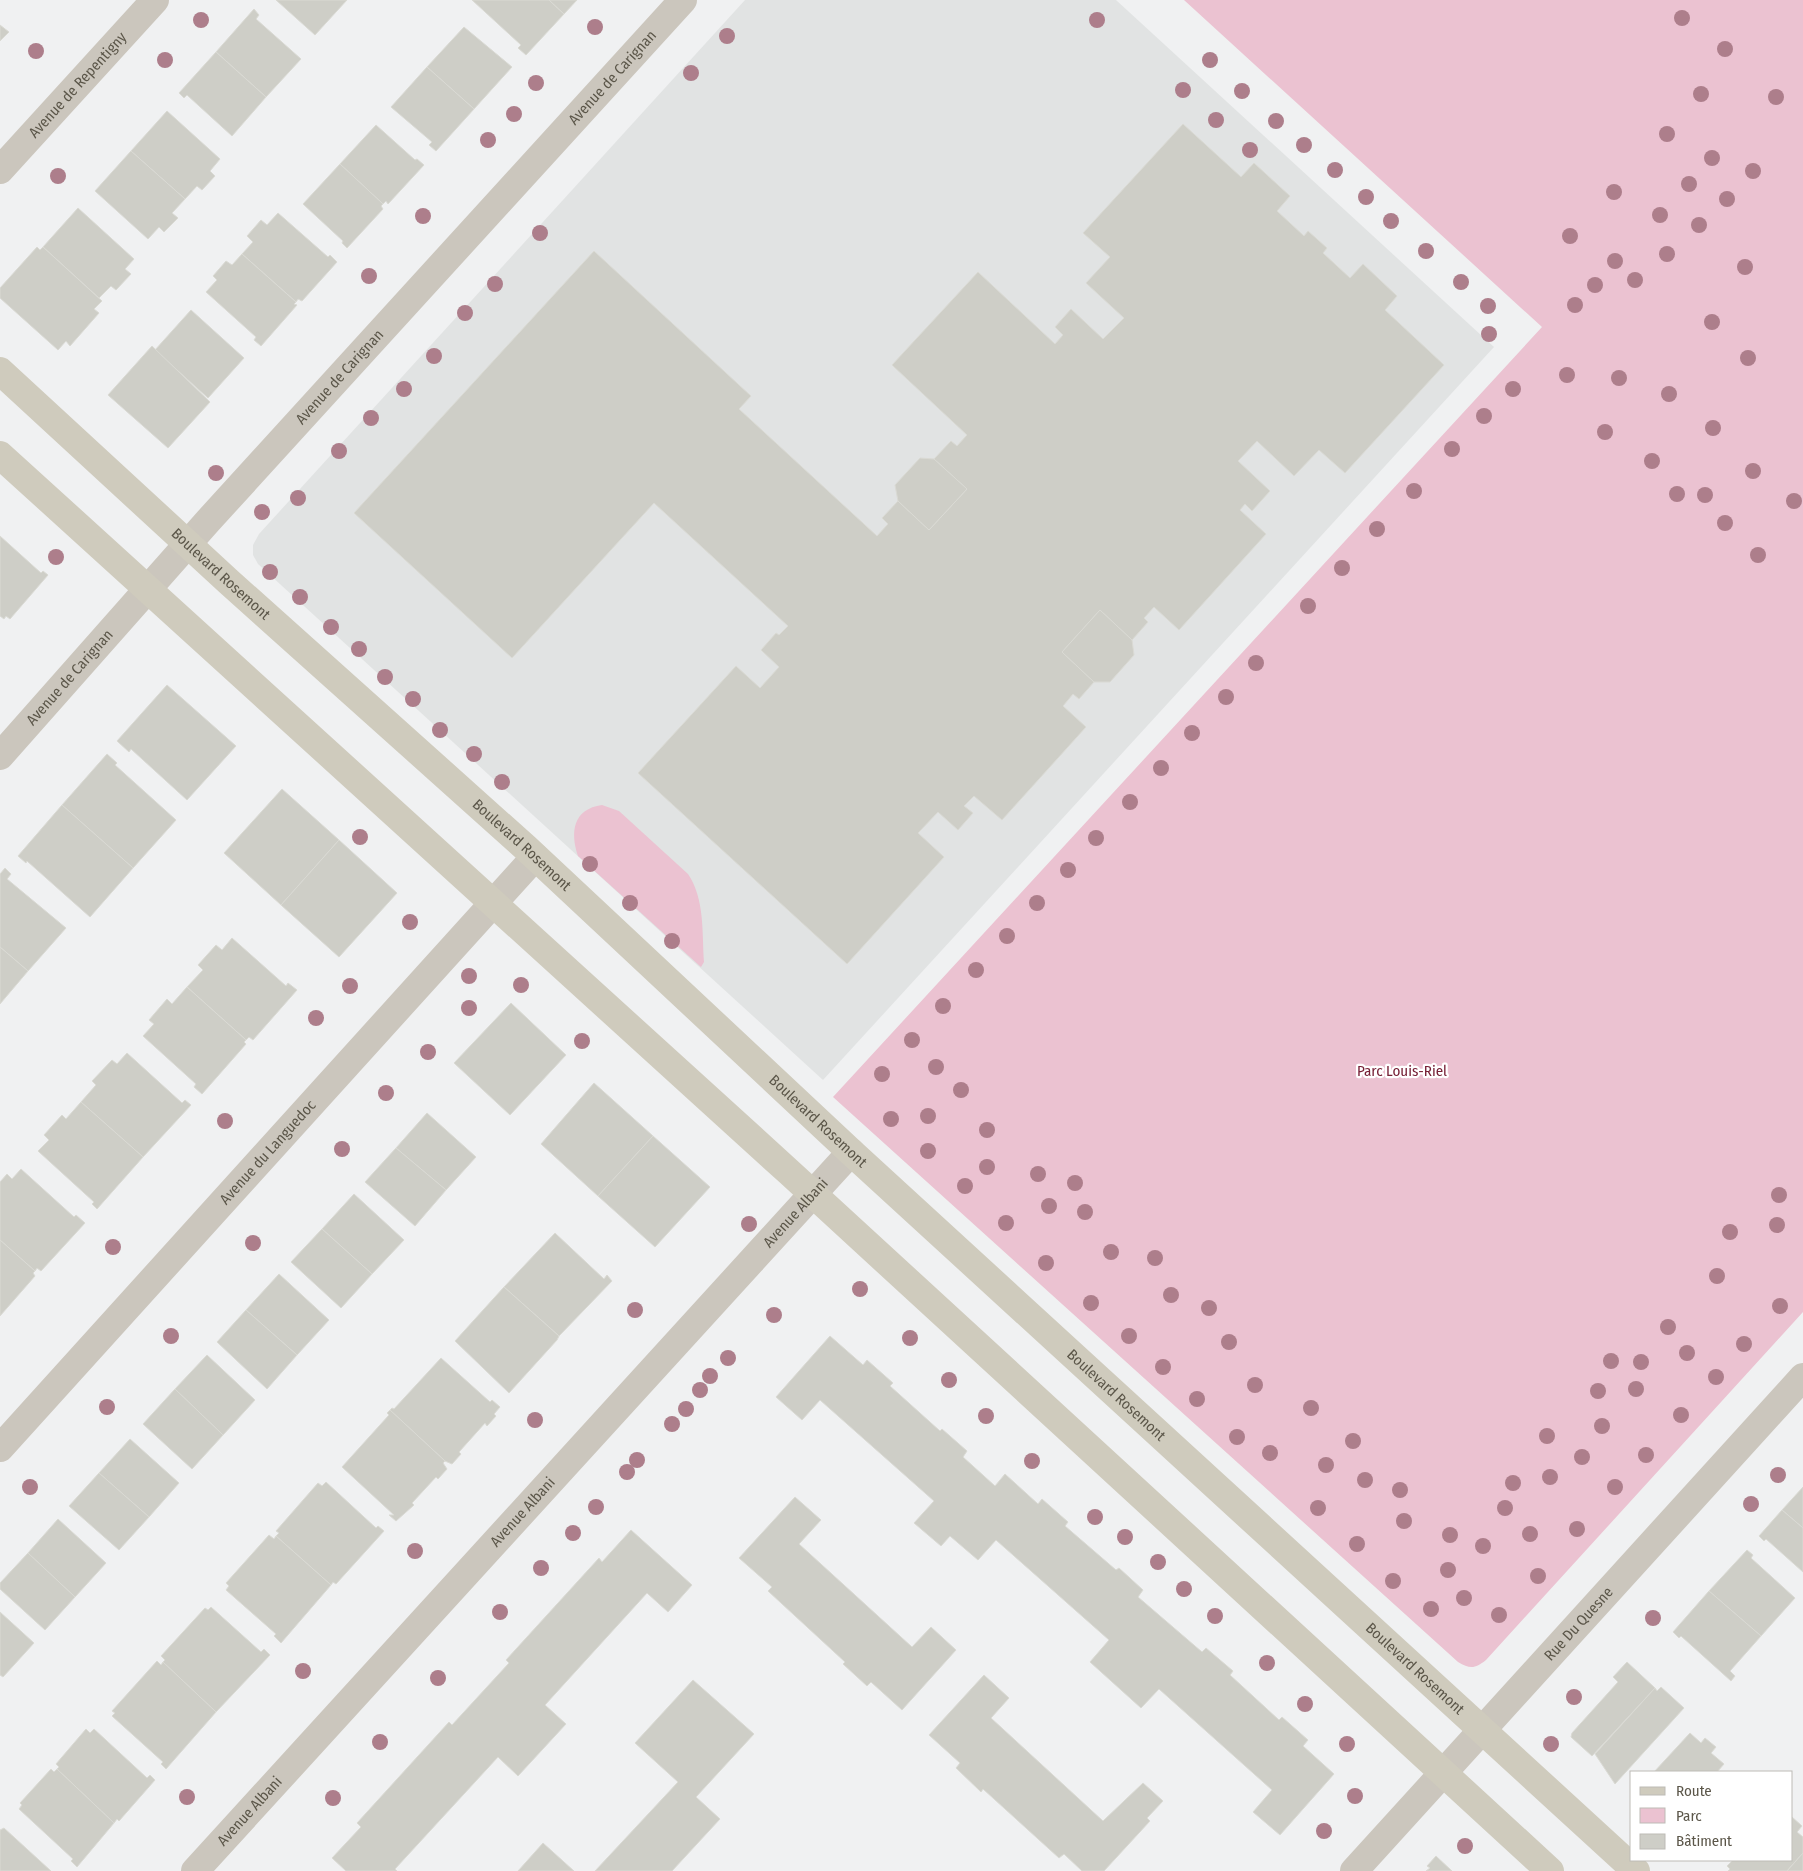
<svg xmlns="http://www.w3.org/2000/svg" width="1803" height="1871" font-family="'Fira Sans Condensed',sans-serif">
	<rect width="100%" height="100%" fill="#f0f1f2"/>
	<polygon fill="#e1e3e3" points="745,0 1116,0 1494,347 823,1080 258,564 253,555 253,545 259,534"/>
	<g fill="#ebc2d1">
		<path d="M1184,0H1803V1312L1486,1660C1475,1669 1470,1669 1458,1662L833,1097L1542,327Z"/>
		<path d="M602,805L619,811L688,874C705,899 702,933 704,962L701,967L578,856C570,832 573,809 602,805Z"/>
	</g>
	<g fill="#cecec7" stroke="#dadad4">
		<polygon points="276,0 347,0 315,35"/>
		<polygon points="472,0 549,0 564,14 526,55 518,48 521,45"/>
		<polygon points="549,0 577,0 564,14"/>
		<polygon points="254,9 259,15 256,19 301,59 266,97 216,52"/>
		<polygon points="0,25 9,32 0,41"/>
		<polygon points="464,27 512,67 474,109 427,67"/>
		<polygon points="216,52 266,97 232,136 187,95 184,98 179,93"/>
		<polygon points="427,67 474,109 436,151 429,145 432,142 391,107"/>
		<polygon points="167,111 220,159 210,171 215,176 202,190 197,186 185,199 131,151"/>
		<polygon points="1183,124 1241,177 1254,163 1290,196 1277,211 1304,236 1308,231 1327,248 1323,253 1350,278 1363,264 1397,296 1385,310 1444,365 1345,473 1319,450 1294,476 1257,441 1238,461 1270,491 1252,511 1245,504 1240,510 1266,534 1179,630 1154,607 1144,618 1148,622 1132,640 1100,610 1062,652 1094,682 1079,699 1073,694 1063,706 1086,727 1002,820 974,796 964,806 973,813 958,830 938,812 918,833 944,857 847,964 638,773 736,666 760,688 779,667 761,650 776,633 779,635 788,626 654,503 512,658 354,513 594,251 751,396 739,409 877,536 888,524 882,518 898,501 929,530 967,489 934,459 951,441 957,446 967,435 892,365 978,272 1055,344 1063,335 1055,327 1071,309 1103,339 1124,318 1086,283 1110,257 1083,233"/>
		<polygon points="376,125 415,160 417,159 424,165 388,204 386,201 383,204 340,164"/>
		<polygon points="131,151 185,199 172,213 178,218 164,232 159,227 148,239 95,191"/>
		<polygon points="340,164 383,204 381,206 383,209 347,248 342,243 343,241 303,204"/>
		<polygon points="78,208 134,259 125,269 131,274 116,290 111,286 99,298 43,247"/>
		<polygon points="278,213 328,257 330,255 337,262 302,301 298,299 296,302 242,254 253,242 247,236 261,220 267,225"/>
		<polygon points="37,247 40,250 43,247 102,301 94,309 99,313 70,346 66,341 58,350 0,298 0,288"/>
		<polygon points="242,254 296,302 294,304 297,305 261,346 254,340 256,337 206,292 217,280 213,276 226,261 232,265"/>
		<polygon points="191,310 244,358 208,398 155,350"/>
		<polygon points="152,346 210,402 168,448 108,395"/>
		<polygon points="920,458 934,459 967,489 929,530 898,501 895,485"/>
		<polygon points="0,536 41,573 43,571 48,575 10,619 6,616 4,619 0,616"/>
		<polygon points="1100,610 1132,640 1134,655 1110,682 1094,682 1062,652"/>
		<polygon points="167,685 236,746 187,800 131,749 129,752 117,741"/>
		<polygon points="107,754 117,763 115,765 176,820 133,868 62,805"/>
		<polygon points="282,789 339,840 281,905 224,853"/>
		<polygon points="62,805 133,868 90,917 27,861 26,863 18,856"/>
		<polygon points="339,840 397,893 339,957 281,905"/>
		<polygon points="5,868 11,874 7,879 66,928 28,971 0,947 0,874"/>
		<polygon points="232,938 286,986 288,983 297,990 253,1040 249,1037 246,1040 187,987 203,970 198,965 216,945 222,950"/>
		<polygon points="0,947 28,971 0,1004"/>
		<polygon points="187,987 246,1040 244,1042 246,1044 202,1094 194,1087 196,1084 143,1036 154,1024 149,1020 167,999 172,1004"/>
		<polygon points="511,1003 566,1055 510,1115 454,1063"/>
		<polygon points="127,1053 182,1103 185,1100 191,1105 143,1157 81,1102 96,1085 92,1081 112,1060 117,1064"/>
		<polygon points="594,1083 653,1136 598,1196 541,1144"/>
		<polygon points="81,1102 143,1157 97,1209 92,1204 94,1202 38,1151 49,1140 44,1135 62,1115 66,1119"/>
		<polygon points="427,1113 476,1157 446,1190 396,1148"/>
		<polygon points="653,1136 710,1187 655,1247 598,1196"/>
		<polygon points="396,1148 446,1190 415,1226 365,1182"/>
		<polygon points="21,1169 74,1217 76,1215 85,1223 41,1271 37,1268 35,1271 0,1240 0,1182 7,1174 12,1179"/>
		<polygon points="354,1194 404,1240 372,1274 322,1229"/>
		<polygon points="322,1229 372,1274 341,1308 291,1262"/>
		<polygon points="555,1233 604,1279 607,1275 612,1281 559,1336 504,1287"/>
		<polygon points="0,1240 35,1271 33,1273 35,1276 0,1316"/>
		<polygon points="279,1274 329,1320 297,1355 246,1310"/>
		<polygon points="504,1287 559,1336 557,1340 509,1393 455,1341"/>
		<polygon points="246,1310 297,1355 267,1389 217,1342"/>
		<polygon points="830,1336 863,1365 867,1360 893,1383 890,1386 940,1431 942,1429 967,1451 963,1457 995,1486 1005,1474 1038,1504 1042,1499 1068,1522 1065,1526 1116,1570 1119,1568 1143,1590 1138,1597 1202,1652 1206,1648 1233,1671 1230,1675 1279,1720 1282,1717 1308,1740 1303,1746 1334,1774 1280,1835 1253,1812 1272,1790 1159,1689 1141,1708 1090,1662 1109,1640 996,1540 978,1560 950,1536 941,1546 914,1523 934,1501 820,1400 802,1420 776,1397"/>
		<polygon points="207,1355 255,1400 223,1435 175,1389"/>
		<polygon points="441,1358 490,1402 492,1400 500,1407 494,1414 496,1416 487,1426 485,1423 459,1452 461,1454 452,1464 445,1461 390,1410 392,1408 394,1409"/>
		<polygon points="175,1389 223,1435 192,1469 143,1424"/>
		<polygon points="390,1410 445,1461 443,1463 447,1469 438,1479 436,1477 412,1503 414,1505 396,1521 389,1515 394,1515 342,1467 389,1415 387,1413"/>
		<polygon points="130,1439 179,1483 149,1517 99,1473"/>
		<polygon points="99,1473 149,1517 119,1550 69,1506"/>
		<polygon points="326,1482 376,1528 378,1526 384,1531 336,1584 333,1582 331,1585 276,1536 279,1533 276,1531 318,1483 322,1486"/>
		<polygon points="1803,1487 1803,1528 1782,1510"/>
		<polygon points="795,1497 821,1520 799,1544 912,1647 931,1627 956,1650 902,1710 871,1682 867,1686 843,1664 845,1662 768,1591 772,1587 739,1558"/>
		<polygon points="1782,1510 1803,1528 1803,1572 1766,1539 1764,1541 1759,1536"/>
		<polygon points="58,1519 106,1563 75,1597 28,1553"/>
		<polygon points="631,1530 692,1585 668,1612 647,1593 545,1705 566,1724 518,1776 498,1757 395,1869 397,1871 346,1871 332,1858 361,1827 357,1823 449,1722 452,1725 509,1663 506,1660 599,1558 602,1562"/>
		<polygon points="269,1535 274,1539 276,1536 331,1585 281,1643 274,1636 276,1634 226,1590 229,1586 226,1583"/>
		<polygon points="1747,1550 1753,1555 1751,1558 1795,1598 1761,1636 1709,1591"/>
		<polygon points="28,1553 75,1597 45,1630 0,1589 0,1583"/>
		<polygon points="1709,1591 1761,1636 1730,1671 1735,1676 1731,1681 1681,1636 1679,1638 1673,1632"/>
		<polygon points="211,1607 261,1652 264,1649 270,1655 216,1712 163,1662 165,1660 161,1656 205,1608 208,1610"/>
		<polygon points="0,1612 34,1643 3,1677 0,1675"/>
		<polygon points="157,1661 161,1665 163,1662 216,1712 166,1769 161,1764 163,1762 112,1716 115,1713 112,1711"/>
		<polygon points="1627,1662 1655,1688 1592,1756 1571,1737 1572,1733 1618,1682 1613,1677"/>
		<polygon points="984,1675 1009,1698 991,1718 1103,1821 1143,1783 1163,1801 1147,1818 1150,1821 1104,1871 1082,1871 1064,1854 1059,1858 983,1789 981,1792 956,1768 960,1763 929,1735"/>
		<polygon points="693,1680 754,1734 696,1797 720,1819 672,1871 595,1871 678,1782 635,1743"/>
		<polygon points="1661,1687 1684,1708 1615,1784 1595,1754 1655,1688 1657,1691"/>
		<polygon points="86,1729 90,1733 94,1729 147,1778 150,1775 155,1780 119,1821 117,1819 114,1823 57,1769 59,1767 56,1764"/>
		<polygon points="1690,1733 1701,1743 1705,1738 1716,1747 1711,1753 1724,1764 1717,1772 1654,1772"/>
		<polygon points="51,1769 54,1772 57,1769 114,1823 77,1867 71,1861 73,1859 19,1809 22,1805 20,1803"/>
		<polygon points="1792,1817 1802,1826 1797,1832 1803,1837 1803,1853 1787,1871 1728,1871 1730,1869 1727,1866 1733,1860 1792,1860"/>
		<polygon points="4,1828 51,1871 0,1871 0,1830"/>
		<polygon points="543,1843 574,1871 518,1871"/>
		<polygon points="1803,1853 1803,1871 1787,1871"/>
		<polygon points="1436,1856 1452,1871 1426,1871 1430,1868 1427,1866"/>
	</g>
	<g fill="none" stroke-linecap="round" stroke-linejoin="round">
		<g stroke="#cbc6bd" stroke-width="28">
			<path id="s1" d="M0,170L155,0"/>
			<path id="s2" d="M0,756L208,521L683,0"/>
			<path id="s3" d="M0,1448L535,857"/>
			<path id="s4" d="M195,1871L851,1152"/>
			<path id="s5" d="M1354,1871L1803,1377"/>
		</g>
		<g stroke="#cfcbbd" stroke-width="28">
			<path id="s6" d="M0,371L229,582L526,848L851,1152L1636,1871"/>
			<polyline points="0,455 789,1172 1550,1871"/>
		</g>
	</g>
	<g fill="#ad7e8b">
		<circle cx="1682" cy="18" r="8"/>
		<circle cx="201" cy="20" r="8"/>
		<circle cx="1097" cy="20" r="8"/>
		<circle cx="595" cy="27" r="8"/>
		<circle cx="727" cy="36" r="8"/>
		<circle cx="1725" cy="49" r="8"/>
		<circle cx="36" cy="51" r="8"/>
		<circle cx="165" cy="60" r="8"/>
		<circle cx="1210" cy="60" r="8"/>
		<circle cx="691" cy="73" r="8"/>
		<circle cx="536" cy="83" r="8"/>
		<circle cx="1183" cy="90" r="8"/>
		<circle cx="1242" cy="91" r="8"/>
		<circle cx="1701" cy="94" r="8"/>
		<circle cx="1776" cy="97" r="8"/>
		<circle cx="514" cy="114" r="8"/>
		<circle cx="1216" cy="120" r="8"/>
		<circle cx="1276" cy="121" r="8"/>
		<circle cx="1667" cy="134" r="8"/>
		<circle cx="488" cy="140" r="8"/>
		<circle cx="1304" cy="145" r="8"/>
		<circle cx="1250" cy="150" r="8"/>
		<circle cx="1712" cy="158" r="8"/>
		<circle cx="1335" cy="170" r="8"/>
		<circle cx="1753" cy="171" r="8"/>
		<circle cx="58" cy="176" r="8"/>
		<circle cx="1689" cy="184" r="8"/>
		<circle cx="1614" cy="192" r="8"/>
		<circle cx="1366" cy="197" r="8"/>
		<circle cx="1727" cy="199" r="8"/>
		<circle cx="1660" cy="215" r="8"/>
		<circle cx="423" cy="216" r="8"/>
		<circle cx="1391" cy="221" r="8"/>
		<circle cx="1699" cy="225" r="8"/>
		<circle cx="540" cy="233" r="8"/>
		<circle cx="1570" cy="236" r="8"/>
		<circle cx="1426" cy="251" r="8"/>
		<circle cx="1667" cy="254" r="8"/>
		<circle cx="1615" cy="261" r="8"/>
		<circle cx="1745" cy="267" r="8"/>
		<circle cx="369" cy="276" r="8"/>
		<circle cx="1635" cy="280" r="8"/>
		<circle cx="1461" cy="282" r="8"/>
		<circle cx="495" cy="284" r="8"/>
		<circle cx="1595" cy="285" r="8"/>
		<circle cx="1575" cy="305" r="8"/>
		<circle cx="1488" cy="306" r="8"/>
		<circle cx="465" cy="313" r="8"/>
		<circle cx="1712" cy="322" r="8"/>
		<circle cx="1489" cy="334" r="8"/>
		<circle cx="434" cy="356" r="8"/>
		<circle cx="1748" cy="358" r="8"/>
		<circle cx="1567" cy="375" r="8"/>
		<circle cx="1619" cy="378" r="8"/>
		<circle cx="404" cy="389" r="8"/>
		<circle cx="1513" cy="389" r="8"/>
		<circle cx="1669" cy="394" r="8"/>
		<circle cx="1484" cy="416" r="8"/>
		<circle cx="371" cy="418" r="8"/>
		<circle cx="1713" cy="428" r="8"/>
		<circle cx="1605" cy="432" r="8"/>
		<circle cx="1452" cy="449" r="8"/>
		<circle cx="339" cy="451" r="8"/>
		<circle cx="1652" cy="461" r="8"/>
		<circle cx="1753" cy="471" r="8"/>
		<circle cx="216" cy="473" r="8"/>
		<circle cx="1414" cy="491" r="8"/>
		<circle cx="1677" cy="494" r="8"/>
		<circle cx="1705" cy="495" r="8"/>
		<circle cx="298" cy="498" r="8"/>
		<circle cx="1794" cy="501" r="8"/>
		<circle cx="262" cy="512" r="8"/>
		<circle cx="1725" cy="523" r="8"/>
		<circle cx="1377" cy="529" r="8"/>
		<circle cx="1758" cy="555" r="8"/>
		<circle cx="56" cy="557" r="8"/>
		<circle cx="1342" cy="568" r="8"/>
		<circle cx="270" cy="572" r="8"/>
		<circle cx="300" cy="597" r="8"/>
		<circle cx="1308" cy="606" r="8"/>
		<circle cx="331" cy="627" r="8"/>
		<circle cx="359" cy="649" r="8"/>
		<circle cx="1256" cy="663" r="8"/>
		<circle cx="385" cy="677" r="8"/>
		<circle cx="1226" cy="697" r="8"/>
		<circle cx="413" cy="699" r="8"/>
		<circle cx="440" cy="730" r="8"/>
		<circle cx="1192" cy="733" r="8"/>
		<circle cx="474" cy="754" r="8"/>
		<circle cx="1161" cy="768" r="8"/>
		<circle cx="502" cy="782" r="8"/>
		<circle cx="1130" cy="802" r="8"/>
		<circle cx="360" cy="837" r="8"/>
		<circle cx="1096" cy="838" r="8"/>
		<circle cx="590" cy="864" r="8"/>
		<circle cx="1068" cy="870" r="8"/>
		<circle cx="630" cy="903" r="8"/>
		<circle cx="1037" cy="903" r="8"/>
		<circle cx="410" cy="922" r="8"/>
		<circle cx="1007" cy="936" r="8"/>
		<circle cx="672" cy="941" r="8"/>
		<circle cx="976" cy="970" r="8"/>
		<circle cx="469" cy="976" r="8"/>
		<circle cx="521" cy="985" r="8"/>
		<circle cx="350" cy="986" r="8"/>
		<circle cx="943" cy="1006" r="8"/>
		<circle cx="469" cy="1008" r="8"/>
		<circle cx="316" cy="1018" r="8"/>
		<circle cx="912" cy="1040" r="8"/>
		<circle cx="582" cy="1041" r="8"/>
		<circle cx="428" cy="1052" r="8"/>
		<circle cx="936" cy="1067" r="8"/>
		<circle cx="882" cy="1074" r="8"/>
		<circle cx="961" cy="1090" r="8"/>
		<circle cx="386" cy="1093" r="8"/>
		<circle cx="928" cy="1116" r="8"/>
		<circle cx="891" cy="1119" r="8"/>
		<circle cx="225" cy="1121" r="8"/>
		<circle cx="987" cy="1130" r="8"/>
		<circle cx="342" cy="1149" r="8"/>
		<circle cx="928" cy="1151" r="8"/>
		<circle cx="987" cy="1167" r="8"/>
		<circle cx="1038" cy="1174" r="8"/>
		<circle cx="1075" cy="1183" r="8"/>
		<circle cx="965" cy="1186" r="8"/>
		<circle cx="1779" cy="1195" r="8"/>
		<circle cx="1049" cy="1206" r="8"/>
		<circle cx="1085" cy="1212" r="8"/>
		<circle cx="1006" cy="1223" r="8"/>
		<circle cx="749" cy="1224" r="8"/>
		<circle cx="1777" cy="1225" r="8"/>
		<circle cx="1730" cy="1232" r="8"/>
		<circle cx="253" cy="1243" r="8"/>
		<circle cx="113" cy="1247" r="8"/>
		<circle cx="1111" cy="1252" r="8"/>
		<circle cx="1155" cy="1258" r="8"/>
		<circle cx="1046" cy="1263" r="8"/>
		<circle cx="1717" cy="1276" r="8"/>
		<circle cx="860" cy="1289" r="8"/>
		<circle cx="1171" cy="1295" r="8"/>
		<circle cx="1091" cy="1303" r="8"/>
		<circle cx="1780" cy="1306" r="8"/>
		<circle cx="1209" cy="1308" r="8"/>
		<circle cx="635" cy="1310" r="8"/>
		<circle cx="774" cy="1315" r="8"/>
		<circle cx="1668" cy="1327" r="8"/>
		<circle cx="171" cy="1336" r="8"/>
		<circle cx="1129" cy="1336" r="8"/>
		<circle cx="910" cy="1338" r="8"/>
		<circle cx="1229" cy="1342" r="8"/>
		<circle cx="1744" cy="1344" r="8"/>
		<circle cx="1687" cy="1353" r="8"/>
		<circle cx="728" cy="1358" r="8"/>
		<circle cx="1611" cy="1361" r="8"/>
		<circle cx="1641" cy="1362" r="8"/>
		<circle cx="1163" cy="1367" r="8"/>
		<circle cx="710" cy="1376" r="8"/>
		<circle cx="1716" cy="1377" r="8"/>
		<circle cx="949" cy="1380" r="8"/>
		<circle cx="1255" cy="1385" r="8"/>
		<circle cx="1636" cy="1389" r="8"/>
		<circle cx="700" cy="1390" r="8"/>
		<circle cx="1598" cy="1391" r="8"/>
		<circle cx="1197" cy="1399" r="8"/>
		<circle cx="107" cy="1407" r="8"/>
		<circle cx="1311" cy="1408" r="8"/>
		<circle cx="686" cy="1409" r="8"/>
		<circle cx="1681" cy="1415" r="8"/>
		<circle cx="986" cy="1416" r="8"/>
		<circle cx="535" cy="1420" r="8"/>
		<circle cx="672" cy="1424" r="8"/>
		<circle cx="1602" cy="1426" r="8"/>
		<circle cx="1547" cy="1436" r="8"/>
		<circle cx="1237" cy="1437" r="8"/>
		<circle cx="1353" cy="1441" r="8"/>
		<circle cx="1270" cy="1453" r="8"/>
		<circle cx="1646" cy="1455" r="8"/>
		<circle cx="1582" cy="1457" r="8"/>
		<circle cx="637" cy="1460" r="8"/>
		<circle cx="1032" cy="1461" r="8"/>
		<circle cx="1326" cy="1465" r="8"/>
		<circle cx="627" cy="1472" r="8"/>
		<circle cx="1778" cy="1475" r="8"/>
		<circle cx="1550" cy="1477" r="8"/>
		<circle cx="1365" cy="1480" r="8"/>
		<circle cx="1513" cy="1483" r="8"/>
		<circle cx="30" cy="1487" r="8"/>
		<circle cx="1615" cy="1487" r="8"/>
		<circle cx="1400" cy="1490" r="8"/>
		<circle cx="1751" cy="1504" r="8"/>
		<circle cx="596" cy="1507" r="8"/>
		<circle cx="1318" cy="1508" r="8"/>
		<circle cx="1505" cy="1508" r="8"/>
		<circle cx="1095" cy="1517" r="8"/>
		<circle cx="1404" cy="1521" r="8"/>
		<circle cx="1577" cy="1529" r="8"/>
		<circle cx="573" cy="1533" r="8"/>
		<circle cx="1530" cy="1534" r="8"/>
		<circle cx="1450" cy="1535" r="8"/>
		<circle cx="1125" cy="1537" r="8"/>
		<circle cx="1357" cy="1544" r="8"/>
		<circle cx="1483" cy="1546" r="8"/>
		<circle cx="415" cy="1551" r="8"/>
		<circle cx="1158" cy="1562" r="8"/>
		<circle cx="541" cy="1568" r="8"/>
		<circle cx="1448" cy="1570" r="8"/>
		<circle cx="1538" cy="1576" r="8"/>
		<circle cx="1393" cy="1581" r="8"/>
		<circle cx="1184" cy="1589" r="8"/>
		<circle cx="1464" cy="1598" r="8"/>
		<circle cx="1431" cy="1609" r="8"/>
		<circle cx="500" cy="1612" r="8"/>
		<circle cx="1499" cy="1615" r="8"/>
		<circle cx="1215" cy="1616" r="8"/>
		<circle cx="1653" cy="1618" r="8"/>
		<circle cx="1267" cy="1663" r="8"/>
		<circle cx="303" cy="1671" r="8"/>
		<circle cx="438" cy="1678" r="8"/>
		<circle cx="1574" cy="1697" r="8"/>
		<circle cx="1305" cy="1704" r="8"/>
		<circle cx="380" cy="1742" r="8"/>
		<circle cx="1347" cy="1744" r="8"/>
		<circle cx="1551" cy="1744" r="8"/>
		<circle cx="1355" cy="1796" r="8"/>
		<circle cx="187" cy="1797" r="8"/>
		<circle cx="333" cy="1798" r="8"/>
		<circle cx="1324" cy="1831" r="8"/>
		<circle cx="1465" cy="1846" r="8"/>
	</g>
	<g text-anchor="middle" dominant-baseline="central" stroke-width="4.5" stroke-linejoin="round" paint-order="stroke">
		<g font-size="15" fill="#5b5649" stroke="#fff">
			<text stroke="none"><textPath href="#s2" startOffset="914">Avenue de Carignan</textPath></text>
			<text stroke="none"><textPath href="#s1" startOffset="115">Avenue de Repentigny</textPath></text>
			<text stroke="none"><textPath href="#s2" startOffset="509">Avenue de Carignan</textPath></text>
			<text stroke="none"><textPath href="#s6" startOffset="300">Boulevard Rosemont</textPath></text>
			<text stroke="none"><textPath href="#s2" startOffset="105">Avenue de Carignan</textPath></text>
			<text stroke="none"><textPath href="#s6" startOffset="705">Boulevard Rosemont</textPath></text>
			<text stroke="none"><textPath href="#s6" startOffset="1110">Boulevard Rosemont</textPath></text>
			<text stroke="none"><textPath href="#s3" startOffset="399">Avenue du Languedoc</textPath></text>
			<text stroke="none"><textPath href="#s4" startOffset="891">Avenue Albani</textPath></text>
			<text stroke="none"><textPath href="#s6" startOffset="1515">Boulevard Rosemont</textPath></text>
			<text stroke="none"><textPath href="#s4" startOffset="486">Avenue Albani</textPath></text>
			<text stroke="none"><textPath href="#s5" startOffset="334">Rue Du Quesne</textPath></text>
			<text stroke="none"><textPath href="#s6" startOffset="1920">Boulevard Rosemont</textPath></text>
			<text stroke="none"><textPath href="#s4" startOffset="81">Avenue Albani</textPath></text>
		</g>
		<g font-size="15" fill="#762036" stroke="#fff">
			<text x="1402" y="1071">Parc Louis-Riel</text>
		</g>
	</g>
	<rect x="1630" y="1771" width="162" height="90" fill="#ffffff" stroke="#bdbbb6"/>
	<rect x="1640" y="1787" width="25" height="8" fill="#cfcbbd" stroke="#bdbbb6"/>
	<text x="1676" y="1796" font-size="15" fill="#5b5649">Route</text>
	<rect x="1640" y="1808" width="25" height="15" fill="#ebc2d1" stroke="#bdbbb6"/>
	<text x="1676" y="1821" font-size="15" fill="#5b5649">Parc</text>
	<rect x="1640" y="1834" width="25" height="15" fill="#cecec7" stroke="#bdbbb6"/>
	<text x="1676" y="1846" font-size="15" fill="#5b5649">Bâtiment</text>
</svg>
